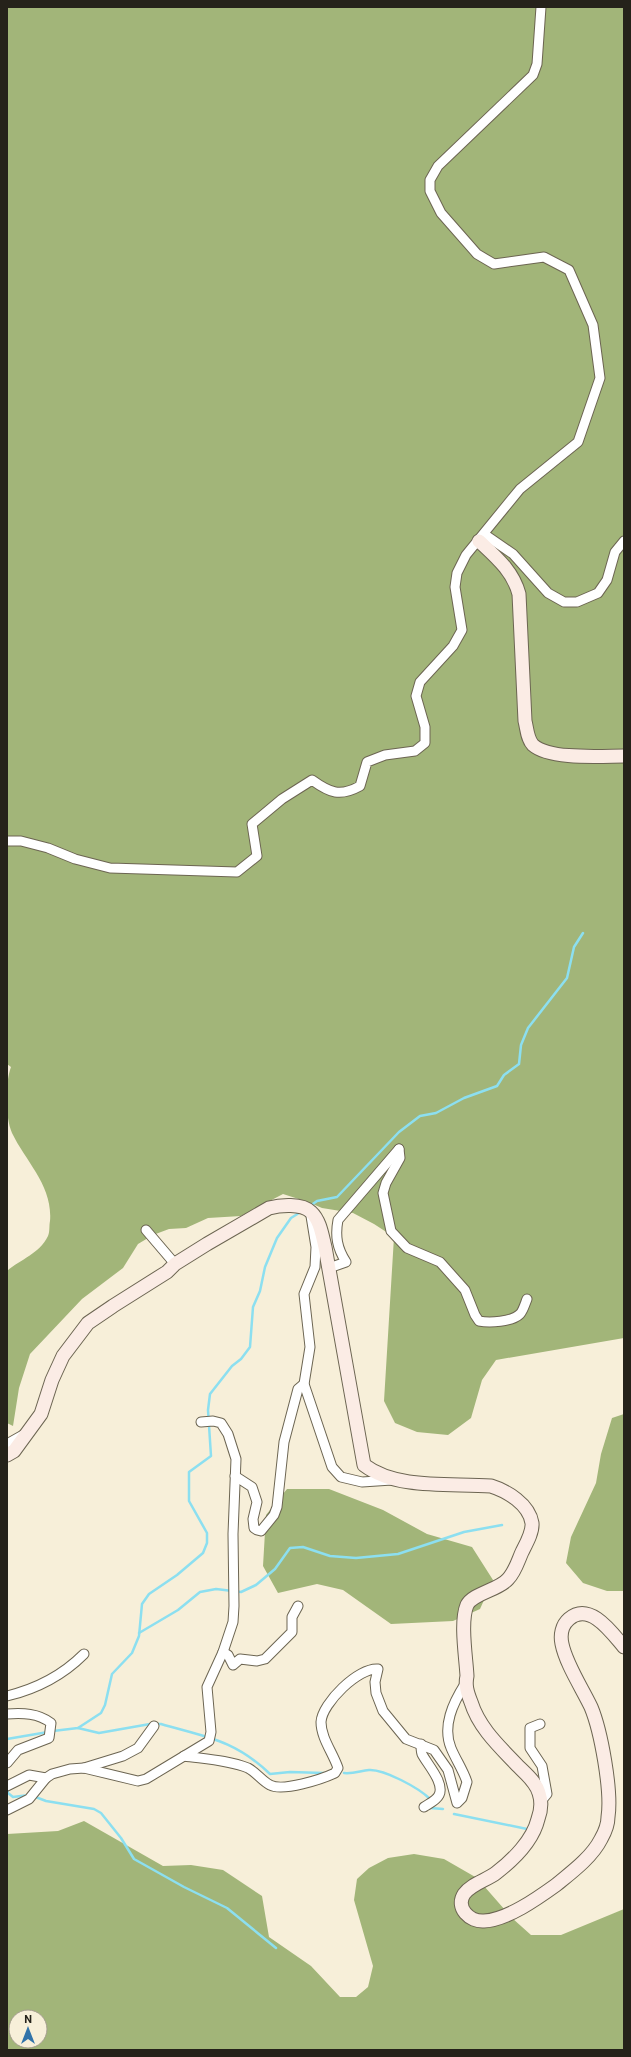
<svg xmlns="http://www.w3.org/2000/svg" width="631" height="2057" font-family="Roboto,sans-serif">
	<rect width="100%" height="100%" fill="#f7efd9"/>
	<g fill="#a2b579" fill-rule="evenodd">
		<path d="M7,7H624V1338L496,1360L482,1380L471,1418L448,1435L417,1432L395,1423L384,1401L394,1237L374,1224L353,1213L322,1208L308,1202L283,1194L241,1216L208,1218L186,1228L169,1229L153,1235L138,1244L123,1268L82,1299L30,1354L19,1388L13,1426L7,1423V1271C21,1259 39,1254 48,1236C50,1232 49,1225 50,1221C53,1186 26,1162 12,1133C5,1117 5,1083 11,1067L7,1064Z"/>
		<polygon points="624,1414 624,1591 607,1591 583,1583 566,1563 571,1537 596,1483 601,1454 612,1418"/>
		<polygon points="287,1489 329,1489 383,1510 427,1534 472,1547 493,1580 480,1609 453,1621 391,1624 343,1590 317,1584 278,1593 263,1566 266,1515"/>
		<path d="M84,1821L163,1866L191,1865L223,1870L262,1896L269,1937L311,1966L340,1997H356L368,1987L373,1966L354,1900L357,1879L369,1868L388,1858L414,1854L444,1859L477,1878L512,1918L531,1935H561L624,1909V2050H7V1834L58,1831ZM16,2017H40V2041H16Z"/>
	</g>
	<g fill="none" stroke-linecap="round" stroke-linejoin="round">
		<g stroke="#8cdff0" stroke-width="2.5">
			<polyline points="310,1206 317,1201 337,1197 399,1132 420,1116 436,1113 464,1098 497,1086 504,1075 519,1064 521,1045 528,1028 567,978 574,947 583,933"/>
			<polyline points="139,1633 178,1610 200,1592 216,1589 241,1592 256,1585 275,1569 290,1548 303,1547 330,1556 356,1558 398,1554 464,1532 502,1525"/>
			<path d="M78,1728L99,1733L150,1724H161C206,1737 235,1740 270,1774L290,1772L324,1773"/>
			<polyline points="53,1731 78,1728 101,1713 105,1705 112,1674 132,1653 139,1636 142,1604 149,1594 177,1575 203,1553 207,1543 207,1533 189,1501 189,1472 211,1456 208,1410 210,1394 232,1366 241,1359 250,1347 253,1307 260,1291 265,1267 277,1238 291,1218 299,1213"/>
			<polyline points="7,1739 48,1732"/>
			<path d="M344,1773C353,1774 360,1771 369,1770C384,1769 419,1788 430,1799"/>
			<polyline points="7,1788 8,1793 13,1797 29,1795"/>
			<polyline points="33,1796 46,1801 94,1809 101,1813 121,1838 134,1859 184,1887 227,1908 276,1948"/>
			<polyline points="430,1808 443,1809"/>
			<polyline points="454,1814 527,1829"/>
		</g>
		<defs>
			<g id="street">
				<polyline points="484,534 513,554 548,593 564,602 577,602 598,593 607,580 615,552 624,541"/>
				<path d="M7,841H21L48,848L75,859L110,868L237,872L257,856L252,824L282,799L312,780C330,793 340,797 360,786L367,762L385,755L415,751L425,743V727L416,696L420,682L453,646L462,630L455,587L457,573L466,555L520,489L578,442L600,378L593,325L569,270L544,257L494,264L477,254L441,213L430,191V180L438,166L533,75L537,64L541,7"/>
				<path d="M399,1149L400,1158L386,1183L383,1193L391,1231L407,1248L440,1262L465,1290L475,1315L479,1321C489,1323 512,1322 520,1314C523,1311 525,1304 527,1299"/>
				<polyline points="311,1216 316,1247 315,1267 304,1294 310,1347 304,1384 332,1467 341,1477 362,1482 392,1480"/>
				<polyline points="146,1230 175,1264"/>
				<path d="M329,1268L346,1262C337,1248 335,1236 338,1220L399,1149"/>
				<polyline points="7,1444 23,1435"/>
				<polyline points="235,1476 252,1487 257,1502 253,1519 254,1528 257,1530 261,1531 274,1515 277,1507 284,1442 298,1389 304,1384"/>
				<polyline points="223,1652 228,1655 233,1665 240,1659 257,1661 265,1659 292,1632 292,1617 298,1606"/>
				<path d="M7,1696C36,1689 63,1675 84,1654"/>
				<path d="M7,1714C23,1713 38,1713 51,1723L49,1738L18,1750L7,1763"/>
				<polyline points="540,1724 530,1728 530,1748 542,1766 547,1794 541,1801"/>
				<path d="M421,1744C421,1748 421,1751 422,1754C427,1764 445,1783 439,1795C436,1801 428,1804 424,1807"/>
				<path d="M184,1756C205,1759 228,1760 248,1768C256,1772 262,1781 270,1785C283,1792 322,1779 335,1773L338,1768C333,1753 321,1738 321,1722C322,1703 359,1667 378,1669L375,1682L376,1693L383,1711L406,1739L434,1750L448,1770L457,1803L462,1798L467,1782C463,1770 456,1760 451,1748C442,1726 453,1703 465,1684"/>
				<polyline points="84,1768 123,1756 138,1748 154,1726"/>
				<polyline points="7,1786 29,1775 46,1778"/>
				<polyline points="7,1810 29,1799 46,1778 52,1774 70,1769 84,1768 138,1781 146,1779 209,1741 211,1732 207,1687 223,1652 233,1622 234,1606 233,1534 236,1459 228,1434 221,1423 213,1421 201,1422"/>
			</g>
			<g id="secondary">
				<path d="M479,541C496,557 513,571 519,594L525,721C527,728 527,739 533,745C550,760 602,756 624,756"/>
				<path d="M7,1455L14,1451L41,1414L52,1380L63,1356L88,1323L113,1306L167,1272L175,1264L207,1244L269,1208C280,1205 302,1203 311,1212C320,1220 322,1235 325,1247L364,1465C397,1490 450,1483 491,1486C507,1491 529,1504 532,1523C533,1532 526,1544 522,1552C518,1561 515,1572 508,1579C499,1590 473,1593 467,1605C460,1622 466,1657 467,1676C465,1685 467,1692 471,1702C479,1728 500,1747 518,1766C526,1774 536,1782 539,1793C542,1802 541,1811 538,1819C533,1840 513,1860 496,1873C487,1880 471,1884 464,1894C455,1908 470,1922 484,1921C507,1920 538,1898 556,1885C572,1872 592,1857 601,1839C605,1832 608,1824 608,1817C612,1791 601,1731 591,1707C582,1688 566,1664 562,1644C560,1635 562,1625 569,1619C590,1601 612,1633 624,1647"/>
			</g>
		</defs>
		<use href="#street" stroke="#6c6552" stroke-width="11"/>
		<use href="#secondary" stroke="#6c6552" stroke-width="15"/>
		<use href="#street" stroke="#fff" stroke-width="9"/>
		<use href="#secondary" stroke="#fbece5" stroke-width="13"/>
	</g>
	<rect width="631" height="2057" fill="none" stroke="#25221a" stroke-width="16"/>
	<g transform="translate(28 2029)"><circle r="19" fill="#f7efd9" stroke="#a39d8d"/>
	<path d="M0-3L7 15L0 10L-7 15Z" fill="#3173a9"/>
	<text y="-6" font-size="11" font-weight="bold" text-anchor="middle" fill="#25221a">N</text>
	</g>
</svg>
